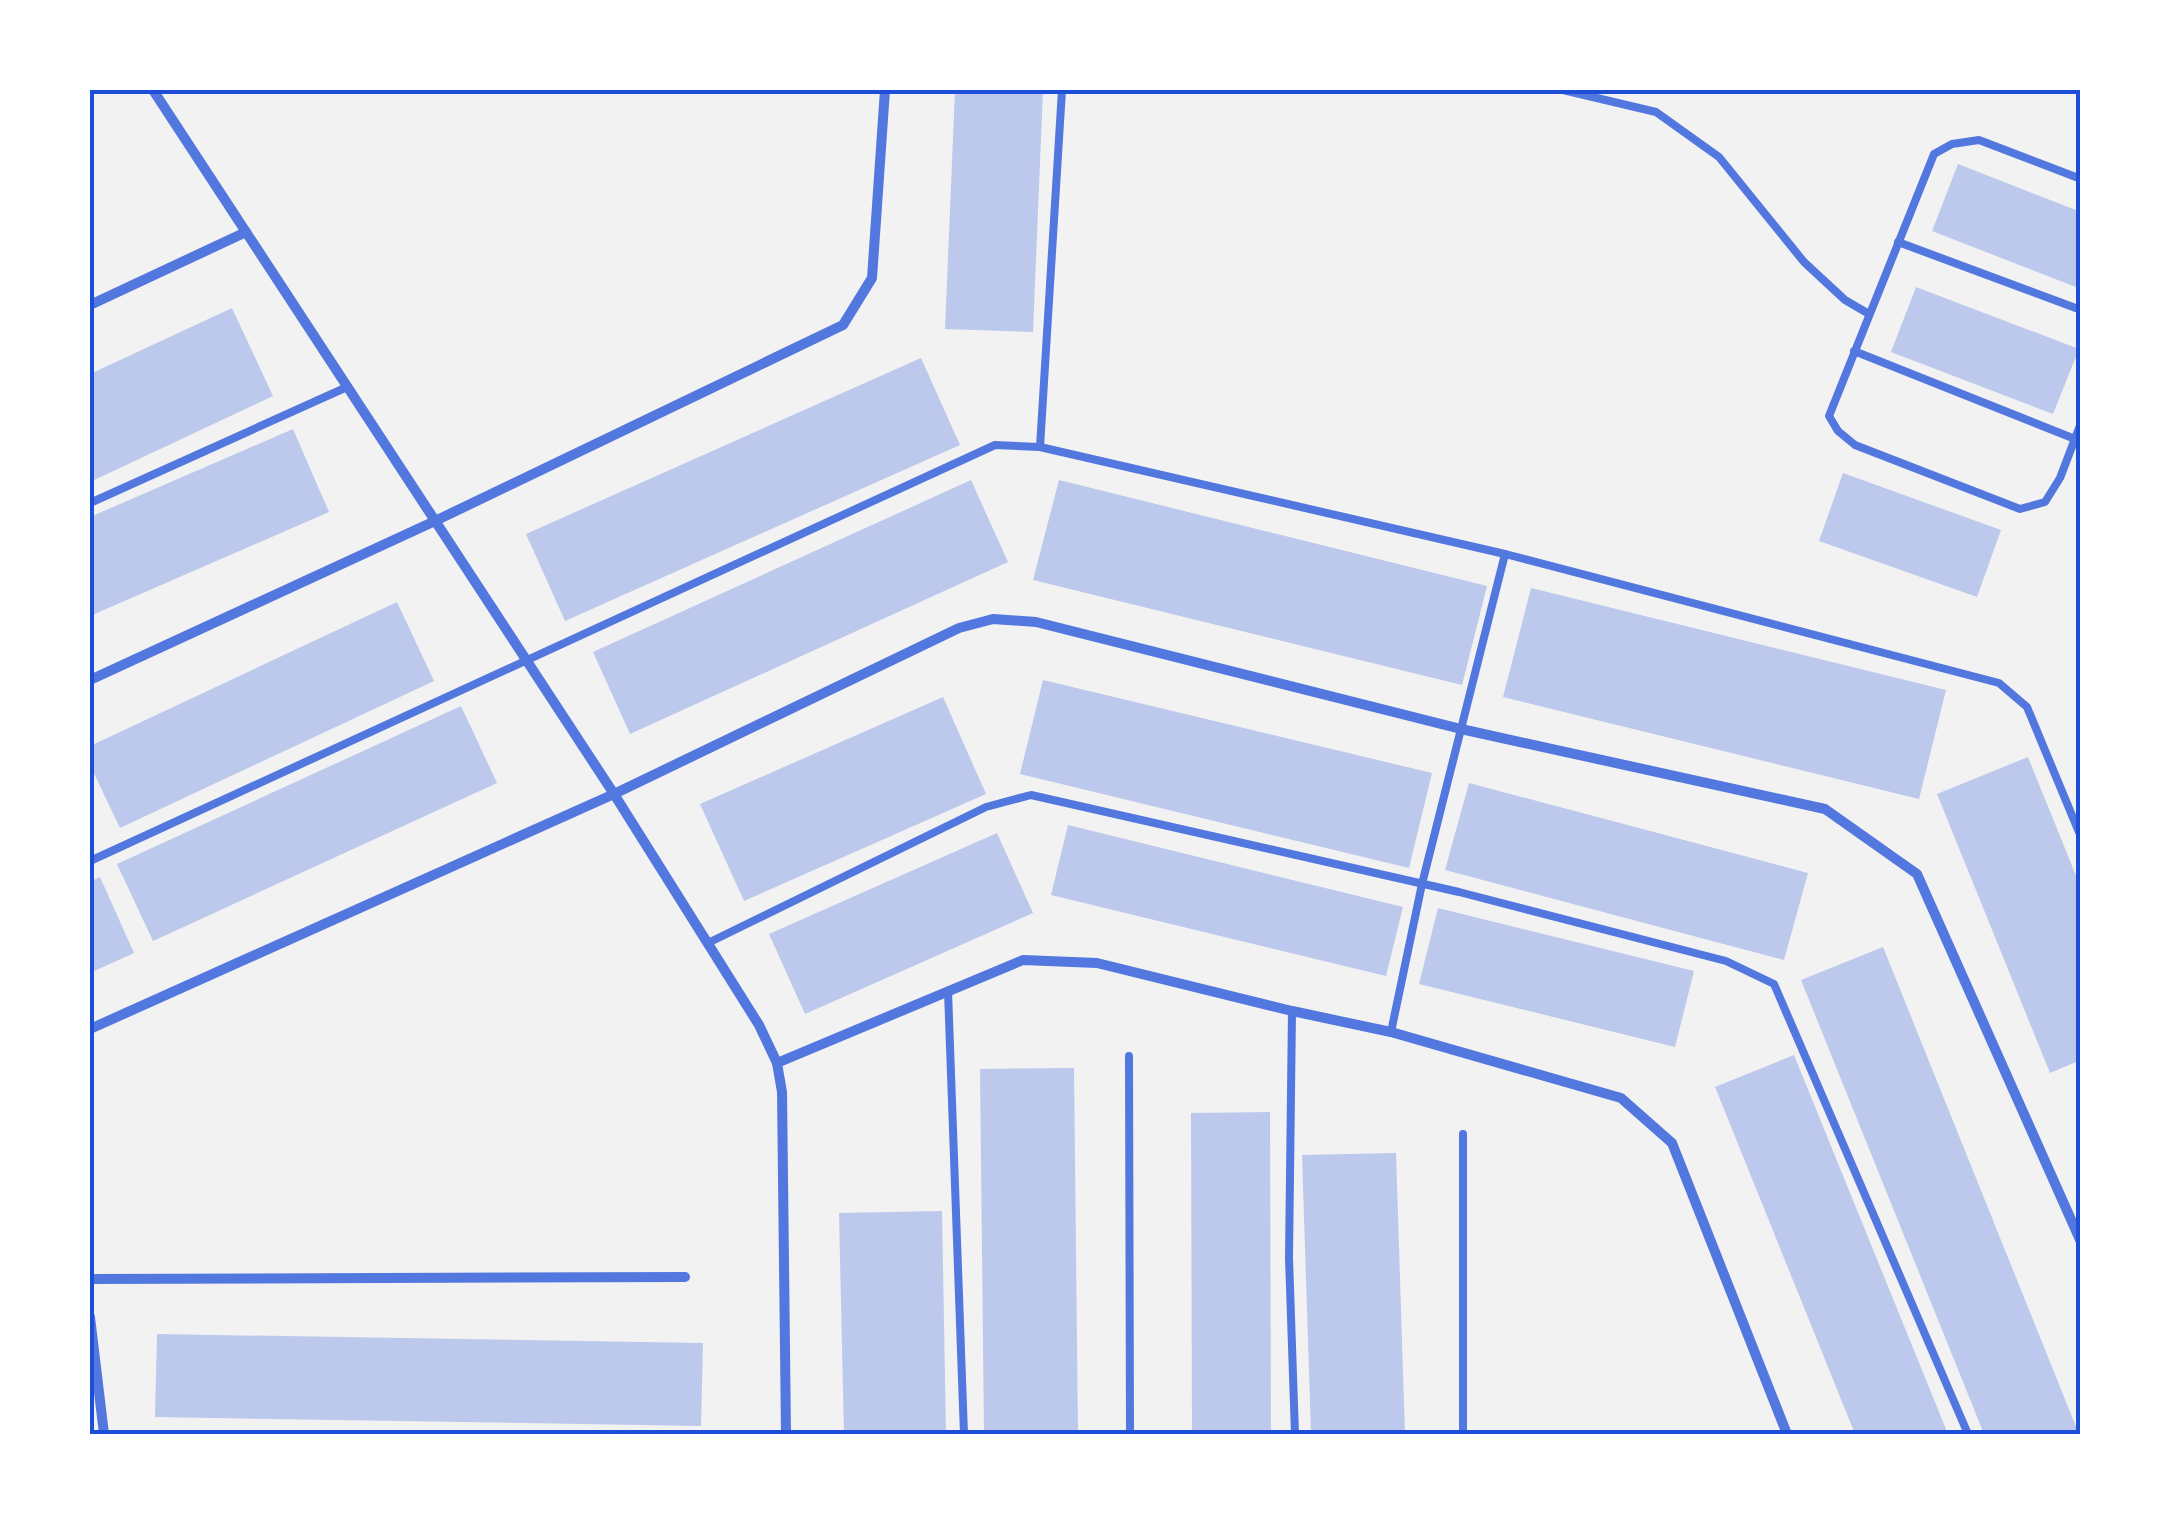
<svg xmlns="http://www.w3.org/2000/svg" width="2171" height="1524" font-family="'Noto Sans',sans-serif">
	<rect width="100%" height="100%" fill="#f2f2f2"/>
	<g fill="#bdc9ec">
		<polygon points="955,90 1043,90 1033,332 945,329"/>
		<polygon points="1958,164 2081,212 2081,289 1932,231"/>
		<polygon points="1916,287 2079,349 2053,414 1891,352"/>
		<polygon points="232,308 273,396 90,482 90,374"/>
		<polygon points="921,358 960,445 565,621 526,534"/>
		<polygon points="293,429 329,512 90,616 90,517"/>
		<polygon points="1843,473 2001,530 1977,597 1819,541"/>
		<polygon points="971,480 1008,562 630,734 593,652"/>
		<polygon points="1059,480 1487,586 1462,685 1033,580"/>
		<polygon points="1531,588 1946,690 1919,799 1503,697"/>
		<polygon points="397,602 434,681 120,828 90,765 90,746"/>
		<polygon points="1043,680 1432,773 1409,868 1020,774"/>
		<polygon points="943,697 986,794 744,901 700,804"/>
		<polygon points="461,706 497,783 153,941 117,864"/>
		<polygon points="2028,757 2081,888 2081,1060 2050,1073 1937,794"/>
		<polygon points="1469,783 1808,873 1784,960 1445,870"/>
		<polygon points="1068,825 1403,907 1386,976 1051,895"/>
		<polygon points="997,833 1033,913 805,1014 769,934"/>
		<polygon points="100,877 134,953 90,973 90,882"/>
		<polygon points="1438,908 1694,971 1675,1047 1419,984"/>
		<polygon points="1883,947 2079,1434 1984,1434 1801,980"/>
		<polygon points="1794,1055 1948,1434 1855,1434 1715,1087"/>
		<polygon points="1074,1068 1078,1434 984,1434 980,1069"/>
		<polygon points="1270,1112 1271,1434 1192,1434 1191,1113"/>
		<polygon points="1396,1153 1405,1434 1311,1434 1302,1155"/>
		<polygon points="942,1211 946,1434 844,1434 839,1213"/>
		<polygon points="157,1334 703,1343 701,1426 155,1417"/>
	</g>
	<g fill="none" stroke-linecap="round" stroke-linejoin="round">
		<g stroke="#5277de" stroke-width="8">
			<polyline points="1563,90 1656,112 1719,157 1804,262 1845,300 1869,314"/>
			<polyline points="2081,179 1979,140 1952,144 1934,154 1829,416 1838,431 1855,445 2020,509 2045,502 2060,478 2081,423"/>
			<polyline points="1898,242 2081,310"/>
			<polyline points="1854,351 2075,439"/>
			<polyline points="1040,447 1062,90"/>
			<polyline points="90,503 347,387"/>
			<polyline points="90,861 995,445 1040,447 1505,554 1999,683 2027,707 2081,837"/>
			<polyline points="708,943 986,807 1031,795 1459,892 1726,961 1774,984 1968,1434"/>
			<polyline points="948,991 964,1434"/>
			<polyline points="1292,1011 1289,1258 1295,1434"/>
			<polyline points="1391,1032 1422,884 1505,554"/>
			<polyline points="1129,1056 1130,1434"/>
			<polyline points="1463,1134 1463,1434"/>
		</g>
		<g stroke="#5277de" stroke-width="10">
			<polyline points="153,90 614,794 759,1025 777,1063 782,1092 786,1434"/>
			<polyline points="90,305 246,232"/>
			<polyline points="90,680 435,521 843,325 872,278 885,90"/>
			<polyline points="90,1029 614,794 959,628 993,619 1036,622 1461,729 1825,809 1917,874 2081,1242"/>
			<polyline points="777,1063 1023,960 1097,963 1292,1011 1391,1032 1621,1098 1672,1143 1787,1434"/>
			<polyline points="90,1279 685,1277"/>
			<polyline points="90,1317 104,1434"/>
		</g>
	</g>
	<rect width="2171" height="1524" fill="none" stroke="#ffffff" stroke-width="185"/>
	<rect x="92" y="92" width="1986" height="1340" fill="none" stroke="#1d4ed8" stroke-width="4"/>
</svg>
